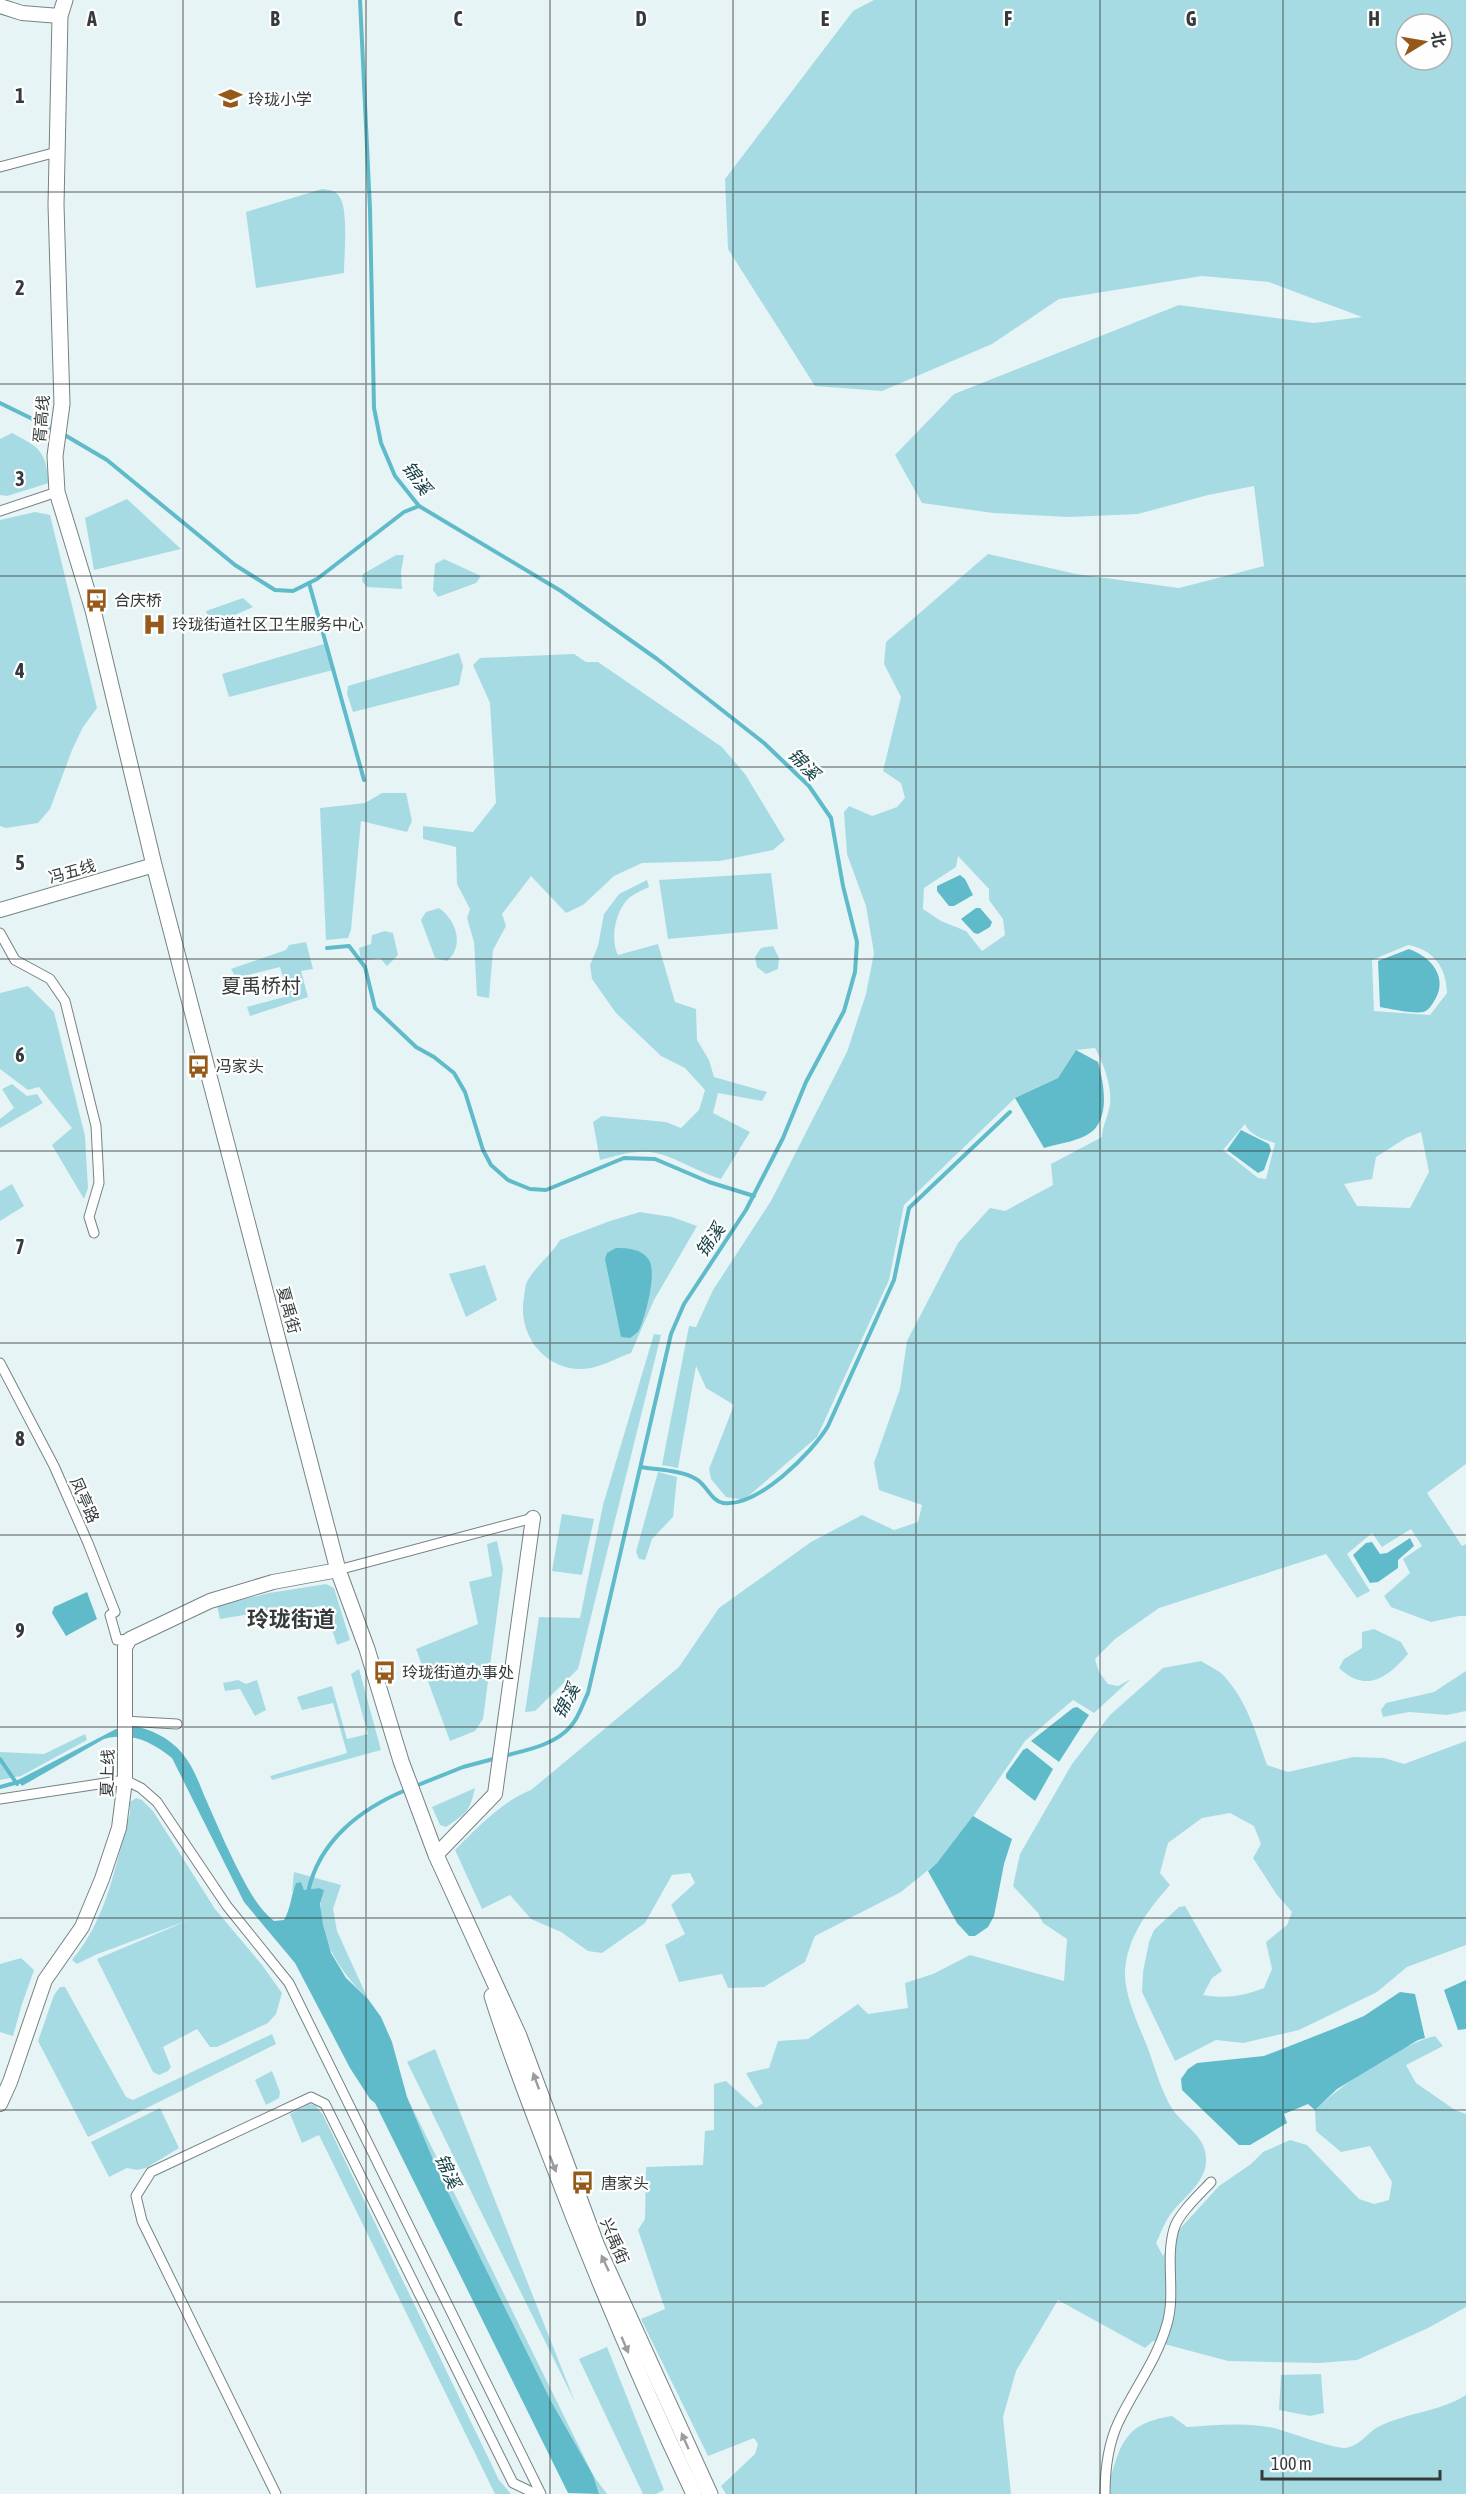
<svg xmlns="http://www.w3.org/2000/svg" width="1466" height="2494" font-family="'Asap Condensed','Noto Sans SC',sans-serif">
	<rect width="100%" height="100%" fill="#e7f4f6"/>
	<g fill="#a7dbe4" fill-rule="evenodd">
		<path d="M874,0H1466V1464L1427,1493L1462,1546L1466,1544V1616H1459L1431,1622L1391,1607L1384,1596L1410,1573L1403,1559L1422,1546L1411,1529L1382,1547L1372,1533L1347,1554L1370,1591L1357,1598L1326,1554L1159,1608L1115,1639L1095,1659L1099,1672L1108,1684L1118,1686L1131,1679L1094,1713L1073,1700L1025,1741L966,1827L937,1863L901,1892L815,1936L805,1962L764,1987L728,1988L722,1974L679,1982L665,1945L685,1934L671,1905L695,1883L690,1873L672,1875L645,1923L602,1953L588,1951L561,1932L531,1919L510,1895L482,1909L455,1850C477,1828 502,1801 531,1790L679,1667L719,1608L811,1542L862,1515L894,1530L918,1522L922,1505L879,1490L874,1463L900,1389L907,1341L958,1243L990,1208L1005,1211L1053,1185L1051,1164L1102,1137C1102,1127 1107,1119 1109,1109C1114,1091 1104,1064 1095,1048L1076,1050L1058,1078L1015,1098L904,1205L889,1280L817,1437L744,1500L726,1497L711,1479L709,1469L734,1405L706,1388L696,1366L678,1468L662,1465L689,1326L696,1327L713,1290L771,1201L847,1052L866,994L874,953L866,906L847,854L844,812L849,806L872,816L897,807L905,798L901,783L883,771L901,697L884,664L886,642L988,554L1076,574L1179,588L1264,566L1254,486L1208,495L1138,514L1068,517L993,513L922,503L895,455L954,394L1179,305L1314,323L1362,317L1269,282L1202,276L1059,299L992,344L882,391L815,386L728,249L725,179L853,11ZM1406,24H1442V60H1406ZM958,856L989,889V900L1003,919L1005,935L982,951L966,931L941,921L923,909L924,888L956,867ZM1408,945C1434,950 1446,967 1447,993L1430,1015L1374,1011L1372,960ZM1245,1124C1249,1135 1265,1140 1275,1143L1266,1179L1258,1178L1223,1150ZM1421,1132L1429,1172L1410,1208L1357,1206L1344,1184L1372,1179L1376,1157L1406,1138Z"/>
		<path d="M322,189C329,190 335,190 339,196C349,208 344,256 344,273L256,288L246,212Z"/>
		<path d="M12,433C41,448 45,451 49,483L7,496L0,495V439Z"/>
		<polygon points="127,499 181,549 94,570 85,518"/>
		<polygon points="35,512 50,515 97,708 83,727 72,750 50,809 38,823 6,828 0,826 0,520"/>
		<polygon points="396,555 404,555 401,572 402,589 367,587 362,581 363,574"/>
		<polygon points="444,559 481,576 476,583 438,597 433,590 435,564"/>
		<polygon points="243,598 253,607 210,626 206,611"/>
		<polygon points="327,643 333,670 229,697 222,674"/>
		<polygon points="459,653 463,666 459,685 353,712 347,694 348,686"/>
		<polygon points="574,654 586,662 598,662 722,747 745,774 785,840 773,850 720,861 642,863 614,876 583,905 566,913 531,876 502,914 506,926 493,950 489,998 477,996 474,942 467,918 470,909 457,884 456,847 423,839 423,826 473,832 496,803 490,703 473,665 480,658"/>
		<polygon points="382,793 406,793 412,821 407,832 361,821 351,930 348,938 326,940 320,808 365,803"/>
		<polygon points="771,873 778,929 668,939 659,880"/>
		<path d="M647,880L649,887C643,890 633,894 628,899C615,912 610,940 618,955L658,944L675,1002L696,1009L697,1040L709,1060L714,1077L767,1092L762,1101L718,1093L713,1113L750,1132L721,1179C700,1173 675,1157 656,1153C637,1149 619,1155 600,1160L593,1122L602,1116L666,1122L681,1128L699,1110L705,1090L685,1068L661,1056L616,1013L592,979L590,965L598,946L604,914L619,894Z"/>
		<path d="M439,908C456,920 465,946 447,961L435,958L421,920L426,912Z"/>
		<polygon points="385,931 393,933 398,955 387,966 380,958 361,961 359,948 371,944 372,935"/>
		<polygon points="306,942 313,969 301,971 308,997 250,1016 247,1007 288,996 280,967 236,978 231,969 286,950 289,945"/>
		<polygon points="773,946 779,958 778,969 766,974 757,967 755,957 761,948"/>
		<polygon points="28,986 54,1012 85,1136 88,1188 84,1199 52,1145 72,1128 39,1087 28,1090 0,1069 0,993"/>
		<polygon points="12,1084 27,1096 37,1094 43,1103 0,1128 0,1119 14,1108 2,1089"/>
		<polygon points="12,1184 24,1206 0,1221 0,1191"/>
		<path d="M640,1212L672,1217L697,1226L654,1300L631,1353C617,1358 597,1369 582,1369C544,1370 517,1334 524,1297C525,1292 525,1284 528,1280C537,1265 551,1255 560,1240L610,1221Z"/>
		<polygon points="485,1265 497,1300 466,1317 449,1274"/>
		<polygon points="654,1334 661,1335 578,1669 535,1711 525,1712 539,1617 580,1618 603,1505"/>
		<polygon points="658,1472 677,1477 673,1517 652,1539 645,1560 639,1559 636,1552"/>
		<polygon points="562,1514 594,1519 582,1575 552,1571"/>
		<polygon points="497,1541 503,1569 483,1719 475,1731 450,1741 416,1649 478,1624 469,1582 492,1576 487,1544"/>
		<polygon points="326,1584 334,1588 350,1640 337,1645 324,1605 308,1609 312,1622 305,1624 297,1606 220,1619 217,1606 269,1593"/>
		<path d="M1374,1629L1401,1642L1408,1654C1388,1677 1367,1694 1339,1668L1344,1659L1362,1648V1632Z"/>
		<path d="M1201,1661C1208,1666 1219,1670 1224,1676C1247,1701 1256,1733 1267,1765L1288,1772L1353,1757L1384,1758L1404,1764L1466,1741V1945L1407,1967L1377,1992L1299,2030L1243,2043L1216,2040L1175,2061L1142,1992L1143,1972L1149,1942L1154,1930L1179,1907L1185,1906L1222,1971L1212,1978L1203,1995C1226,1999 1243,1996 1264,1988L1272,1969L1266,1942L1287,1925L1292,1912L1277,1895L1253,1858L1261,1844L1254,1826L1230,1813L1202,1818L1168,1843L1160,1873L1170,1885C1148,1910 1127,1937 1125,1972C1124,1994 1139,2026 1147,2046C1155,2067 1161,2092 1173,2110C1185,2127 1208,2137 1206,2163C1204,2186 1179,2200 1168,2218C1163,2226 1160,2235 1156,2243L1163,2256L1176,2233L1219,2186L1251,2164L1263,2152L1290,2140L1307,2145L1359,2199L1374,2204L1389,2200L1392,2182L1370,2146L1341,2152L1316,2131L1315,2110C1341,2085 1400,2044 1435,2036L1443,2046L1406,2065L1416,2083L1455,2110L1466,2114V2307L1428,2328L1357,2360L1320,2363L1228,2361L1153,2341L1145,2348L1058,2300L1016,2371L1003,2417L1011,2494H726L721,2486L755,2454L758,2444L754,2438L708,2456L641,2319L665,2309L638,2230L645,2219L646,2167L703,2165L705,2131L714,2130V2084L726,2081L756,2108L763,2103L746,2073L769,2068L778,2041L808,2039L858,2004L868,2014L908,2008L905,1983L933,1974L970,1955L1064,1981L1067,1939L1043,1923L1038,1913L1013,1886L1020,1854L1072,1764L1110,1715L1163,1668Z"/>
		<polygon points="359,1669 381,1750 272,1780 270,1776 347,1753 333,1703 302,1710 297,1697 332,1686 347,1739 368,1734 351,1674"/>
		<polygon points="1466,1671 1466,1711 1447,1715 1409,1712 1383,1717 1381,1710 1386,1703 1434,1692"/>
		<polygon points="238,1680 246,1684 257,1680 266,1710 255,1716 240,1689 225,1691 223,1683"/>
		<polygon points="85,1734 87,1740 21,1776 0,1780 0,1752 44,1754"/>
		<path d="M475,1788C470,1812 465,1814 446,1827L440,1825L432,1807Z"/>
		<path d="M136,1798L142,1800L153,1811L215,1909L262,1965L282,1993L276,2014L268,2023L217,2047H210L197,2029L163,2047L171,2067L168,2071L159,2075L153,2072L97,1959L189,1920L95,1955L77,1964L72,1960C108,1917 115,1865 130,1813V1802Z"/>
		<path d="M294,1872L341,1885L333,1909L337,1931L368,1999C339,1971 312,1932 323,1890L319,1888L304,1890L301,1882L296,1883L292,1893Z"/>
		<polygon points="21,1958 34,1970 22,2004 13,2036 0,2032 0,1964"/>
		<polygon points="60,1987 65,1987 126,2097 133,2100 272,2034 276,2044 88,2137 38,2041 54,1995"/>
		<polygon points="435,2049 575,2402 407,2062"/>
		<polygon points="272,2071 280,2092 279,2098 266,2105 255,2080"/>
		<polygon points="407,2097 593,2475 607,2494 599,2494 593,2475 551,2401 440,2176"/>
		<polygon points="309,2104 315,2105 323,2115 499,2480 511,2494 495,2494 319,2135 302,2143 290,2114"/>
		<polygon points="160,2108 179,2148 146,2168 137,2170 127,2168 109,2177 91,2142"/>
		<polygon points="607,2347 664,2490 656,2494 643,2494 579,2359"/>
		<polygon points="1321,2374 1324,2413 1310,2416 1279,2410 1281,2375"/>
		<path d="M1466,2395V2494H1108L1107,2489C1121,2446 1121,2424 1172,2416L1187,2427C1215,2425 1247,2422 1274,2428C1288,2432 1336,2449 1345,2448C1361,2446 1367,2432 1380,2426C1409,2412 1439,2412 1466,2395Z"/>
	</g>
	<g fill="#5fbac9">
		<polygon points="960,875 965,879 973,895 954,906 949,906 937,891 937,886"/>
		<polygon points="976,908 980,908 992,922 990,927 978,934 974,933 961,919"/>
		<path d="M1409,949C1432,957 1450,979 1433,1003C1431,1006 1428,1011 1423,1012C1413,1014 1391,1009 1380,1007L1378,961Z"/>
		<path d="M1076,1050L1098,1062C1104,1084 1112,1124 1085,1136C1073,1142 1057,1144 1044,1148L1015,1098L1058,1078Z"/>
		<polygon points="1241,1130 1269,1144 1271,1150 1264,1170 1258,1173 1227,1150"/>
		<path d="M616,1248C628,1248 642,1249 649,1260C657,1273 646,1314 640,1328C638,1333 634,1335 630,1338L621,1337L605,1259L607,1253Z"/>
		<polygon points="1410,1538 1414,1546 1398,1560 1398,1568 1378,1582 1370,1583 1353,1555 1366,1543 1372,1542 1380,1554 1387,1553"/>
		<polygon points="87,1592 97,1619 66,1636 52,1613 54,1607"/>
		<polygon points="1077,1707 1089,1715 1059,1762 1031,1741 1073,1708"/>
		<path d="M131,1726C148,1727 171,1739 182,1753C194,1767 200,1786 207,1802C219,1829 230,1855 244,1881C252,1896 261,1911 274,1921L284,1920C291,1908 291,1895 296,1883L301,1882L304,1890L319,1888L324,1890L320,1904L323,1925L331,1953L346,1978L368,1999L381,2017L392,2042L407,2097L440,2176L551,2401L593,2475L599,2494L568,2493L375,2103L370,2099L350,2068L295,1963L244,1902L172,1758C150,1741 132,1732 104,1739L22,1786L18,1780L116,1729Z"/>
		<polygon points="1027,1748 1053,1769 1035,1801 1006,1778 1006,1774 1023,1750"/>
		<polygon points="973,1816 1012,1839 1004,1864 994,1916 988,1927 975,1936 969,1936 957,1923 928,1871 937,1863"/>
		<polygon points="1466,1980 1466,2029 1458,2030 1444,1990"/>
		<polygon points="1400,1992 1415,1994 1425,2038 1418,2040 1337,2089 1315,2110 1308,2104 1284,2114 1287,2123 1250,2145 1239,2145 1182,2090 1181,2079 1188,2069 1197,2063 1264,2056 1333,2029 1364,2016"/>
	</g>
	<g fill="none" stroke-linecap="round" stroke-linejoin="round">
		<g stroke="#5fbac9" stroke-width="4">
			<path d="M360,0L370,209L374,408L381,443L395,476L419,506L561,591L657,659L764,743L809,786L831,818L843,886L857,942L855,972L844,1011L806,1082L783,1138L746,1210L684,1304L671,1334L588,1693C583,1703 579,1717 571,1726C555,1745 527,1750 504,1756"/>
			<polyline points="0,403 53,429"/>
			<polyline points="63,434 107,460 235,565 275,590 293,591 317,579 404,512 419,506"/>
			<polyline points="309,583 364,780"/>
			<polyline points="327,948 349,946 365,967 375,1008 416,1047 434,1057 454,1073 465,1092 483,1150 491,1165 508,1180 530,1189 546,1190 624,1158 655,1159 709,1182 754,1196"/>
			<path d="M641,1467C658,1470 682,1470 696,1479C707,1485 711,1501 723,1503C757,1508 812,1453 828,1426L894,1280L909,1208L1010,1112"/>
			<polyline points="0,1759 17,1784"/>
			<polyline points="0,1787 22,1781"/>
			<polyline points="413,1787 463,1767 497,1758"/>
			<path d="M308,1892C319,1841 360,1809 406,1790"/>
		</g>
		<defs>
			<g id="street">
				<polyline points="0,167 57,152"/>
				<polyline points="0,511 57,492"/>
				<polyline points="0,933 15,960 50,979 65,1001 96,1126 99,1183 89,1217 94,1233"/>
				<polyline points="0,1363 54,1466 88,1543 115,1612 110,1615 117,1640 130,1639"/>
				<polyline points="338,1570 533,1518"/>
				<polyline points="124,1721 177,1724"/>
				<polyline points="0,1799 125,1780 141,1788 157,1802 227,1906 289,1983 541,2494"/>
				<polyline points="276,2494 142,2221 136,2196 151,2172 311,2097 325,2104 513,2483 536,2494"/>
				<path d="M1105,2494C1105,2470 1108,2445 1118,2423C1134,2389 1157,2360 1167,2324C1176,2294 1165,2259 1174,2229C1178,2214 1200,2194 1211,2182"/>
			</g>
			<g id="secondary">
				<polyline points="0,6 22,13 60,16"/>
				<polyline points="0,910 154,865"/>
				<polyline points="436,1855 495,1794 533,1518"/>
				<polyline points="0,2104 10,2082 45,1980 82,1927 102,1879 119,1828 125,1780 125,1647 130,1639 210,1601 273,1582 338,1570"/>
			</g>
			<g id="primary">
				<polyline points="65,0 60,16 56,205 62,404 55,456 57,492 93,610 154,865 338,1570 367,1649 401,1761 436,1855 519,2036 597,2246 710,2494"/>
				<path d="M492,1996C508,2048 528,2099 548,2151C592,2267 640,2381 694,2494"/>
			</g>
		</defs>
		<use href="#street" stroke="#768284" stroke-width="11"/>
		<use href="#secondary" stroke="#768284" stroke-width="16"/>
		<use href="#primary" stroke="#768284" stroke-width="17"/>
		<use href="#street" stroke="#fff" stroke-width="9"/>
		<use href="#secondary" stroke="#fff" stroke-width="14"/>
		<use href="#primary" stroke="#fff" stroke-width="15"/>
	</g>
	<defs><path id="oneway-solid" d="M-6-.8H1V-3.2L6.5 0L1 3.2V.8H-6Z" transform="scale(1.5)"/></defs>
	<g fill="#9a9d9d">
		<use href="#oneway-solid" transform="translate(536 2081) rotate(-110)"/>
		<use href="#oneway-solid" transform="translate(553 2164) rotate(69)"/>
		<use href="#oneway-solid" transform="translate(605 2263) rotate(-115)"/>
		<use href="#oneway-solid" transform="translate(625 2345) rotate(67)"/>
		<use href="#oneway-solid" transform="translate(685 2441) rotate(-114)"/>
	</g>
	<path fill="none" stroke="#353b3b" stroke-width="1.5" stroke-opacity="0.55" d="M183,0V2494M366,0V2494M550,0V2494M733,0V2494M916,0V2494M1100,0V2494M1283,0V2494M0,192H1466M0,384H1466M0,576H1466M0,767H1466M0,959H1466M0,1151H1466M0,1343H1466M0,1535H1466M0,1727H1466M0,1918H1466M0,2110H1466M0,2302H1466"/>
	<defs>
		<symbol id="school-bare" viewBox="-9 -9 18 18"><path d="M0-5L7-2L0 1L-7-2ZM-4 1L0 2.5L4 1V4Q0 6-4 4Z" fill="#95591a" stroke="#fefefe" stroke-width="2.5" paint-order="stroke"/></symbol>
		<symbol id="bus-bare" viewBox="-9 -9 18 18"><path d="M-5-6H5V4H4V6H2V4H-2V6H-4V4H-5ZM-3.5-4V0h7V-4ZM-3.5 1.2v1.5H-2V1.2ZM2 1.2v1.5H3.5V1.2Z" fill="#95591a" stroke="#fefefe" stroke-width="2.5" paint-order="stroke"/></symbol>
		<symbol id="hospital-bare" viewBox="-9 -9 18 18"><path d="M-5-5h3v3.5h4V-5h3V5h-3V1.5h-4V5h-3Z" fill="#95591a" stroke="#fefefe" stroke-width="2.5" paint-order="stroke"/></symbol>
	</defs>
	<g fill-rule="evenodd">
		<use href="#school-bare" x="214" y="82" width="33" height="33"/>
		<use href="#bus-bare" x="80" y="584" width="33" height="33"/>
		<use href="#hospital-bare" x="138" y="608" width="33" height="33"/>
		<use href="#bus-bare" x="182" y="1050" width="33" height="33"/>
		<use href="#bus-bare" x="368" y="1656" width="33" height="33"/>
		<use href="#bus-bare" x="566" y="2166" width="33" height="33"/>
	</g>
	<g text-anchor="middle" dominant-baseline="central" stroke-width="4.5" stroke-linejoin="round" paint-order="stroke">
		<g font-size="16" fill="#353b3b" stroke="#fefefe" text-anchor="start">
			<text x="248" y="99">玲珑小学</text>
			<text x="114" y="600">合庆桥</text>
			<text x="172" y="624">玲珑街道社区卫生服务中心</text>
			<text x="216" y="1066">冯家头</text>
			<text x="402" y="1672">玲珑街道办事处</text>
			<text x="601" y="2183">唐家头</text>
		</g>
		<g font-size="16" fill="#353b3b" stroke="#fefefe">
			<text transform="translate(41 419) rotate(-85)">胥高线</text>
			<text transform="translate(72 871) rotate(-16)">冯五线</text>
			<text transform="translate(289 1310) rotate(75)">夏禹街</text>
			<text transform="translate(85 1500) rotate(66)">凤亭路</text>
			<text transform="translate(107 1773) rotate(-88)">夏上线</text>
			<text transform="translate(615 2241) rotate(67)">兴禹街</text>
		</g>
		<g font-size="18" font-style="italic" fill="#174248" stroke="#fefefe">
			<text transform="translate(417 478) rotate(54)">锦溪</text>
			<text transform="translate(804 764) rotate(46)">锦溪</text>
			<text transform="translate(710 1240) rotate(-56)">锦溪</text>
			<text transform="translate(566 1701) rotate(-62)">锦溪</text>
			<text transform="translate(448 2171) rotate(65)">锦溪</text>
		</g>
		<g font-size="20" fill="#353b3b" stroke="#fefefe">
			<text x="261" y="985">夏禹桥村</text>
		</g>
		<g font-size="22" font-weight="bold" fill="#353b3b" stroke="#fefefe">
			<text x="291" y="1619">玲珑街道</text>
		</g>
	</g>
	<g font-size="20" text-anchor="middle" font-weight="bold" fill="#353b3b" stroke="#fefefe" stroke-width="4.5" stroke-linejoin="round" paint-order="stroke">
		<text x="92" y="26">A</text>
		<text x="275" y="26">B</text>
		<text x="458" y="26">C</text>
		<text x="641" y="26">D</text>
		<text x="825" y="26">E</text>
		<text x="1008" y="26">F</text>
		<text x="1191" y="26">G</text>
		<text x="1374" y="26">H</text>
		<text x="20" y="103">1</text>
		<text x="20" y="295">2</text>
		<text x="20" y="486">3</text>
		<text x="20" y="678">4</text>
		<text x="20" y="870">5</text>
		<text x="20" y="1062">6</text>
		<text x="20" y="1254">7</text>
		<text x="20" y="1446">8</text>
		<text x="20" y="1638">9</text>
	</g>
	<g transform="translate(1424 42) rotate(79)"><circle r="28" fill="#fefefe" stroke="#aeb0b0" stroke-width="1.5"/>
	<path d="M0-4.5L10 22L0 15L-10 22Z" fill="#95591a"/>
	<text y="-9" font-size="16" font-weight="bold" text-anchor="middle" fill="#353b3b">北</text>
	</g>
	<path d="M1262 2470v9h178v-9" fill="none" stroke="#353b3b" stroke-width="3"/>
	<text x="1271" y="2470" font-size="18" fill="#353b3b" stroke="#fefefe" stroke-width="4.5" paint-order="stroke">100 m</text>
</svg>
